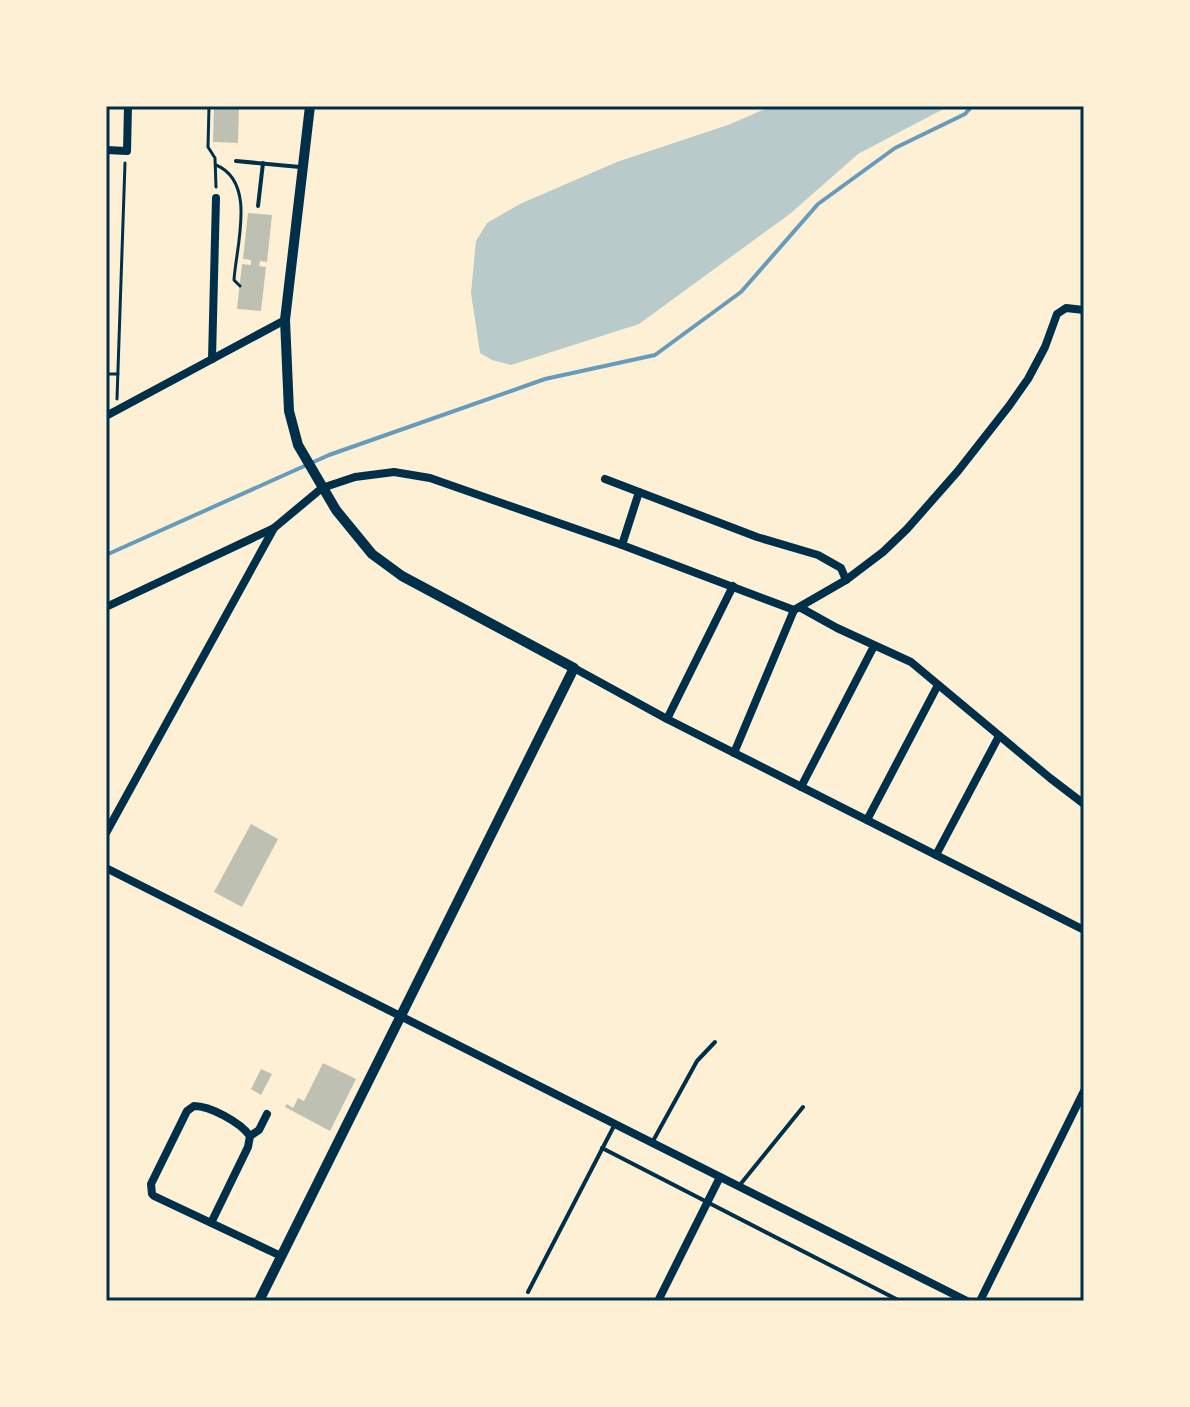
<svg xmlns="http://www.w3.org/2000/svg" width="1190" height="1407" font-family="Ubuntu,sans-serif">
	<rect width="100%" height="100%" fill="#fdf0d5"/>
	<polygon fill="#b9caca" points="772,106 949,106 858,154 791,213 639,324 511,365 492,360 480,353 471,293 476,241 487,223 520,204 617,162 728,125"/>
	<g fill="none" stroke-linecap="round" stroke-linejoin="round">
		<polyline stroke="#669bbc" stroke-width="4" points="106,555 329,455 545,379 655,355 741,292 818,204 895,148 965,114 972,106"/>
	</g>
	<g fill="#bec0b2">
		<polygon points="214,106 239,106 238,143 213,142"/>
		<polygon points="248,213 272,215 267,262 260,261 259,266 266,267 261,311 237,309 242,264 251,265 251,260 243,259"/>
		<polygon points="251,824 278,839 242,907 214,892"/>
		<polygon points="323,1063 356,1079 330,1131 285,1107 287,1104 293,1108 298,1098 304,1101"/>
		<polygon points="261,1069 272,1074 261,1095 251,1089"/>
	</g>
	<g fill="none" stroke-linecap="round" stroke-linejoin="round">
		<g stroke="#003049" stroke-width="3">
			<polyline points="209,106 208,147 215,158 216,187"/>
			<path d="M216,165C257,182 236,246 234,280L240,286"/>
			<polyline points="106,374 118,374"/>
			<polyline points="117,399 125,163"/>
		</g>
		<g stroke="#003049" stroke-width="4">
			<polyline points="236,161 300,167"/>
			<polyline points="258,206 263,163"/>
			<polyline points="653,1141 697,1061 715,1042"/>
			<polyline points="602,1148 900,1301"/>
			<polyline points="739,1186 803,1107"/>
			<polyline points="528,1292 615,1124"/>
		</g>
		<g stroke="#003049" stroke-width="8">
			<polyline points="106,150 127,151 128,106"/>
			<polyline points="212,359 216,198"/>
			<polyline points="106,416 285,320"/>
			<polyline points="605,479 757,537 818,555 841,568 846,580"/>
			<polyline points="622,545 639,492"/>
			<polyline points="106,607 274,528 322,488 355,477 394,472 430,478 622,545 794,610 846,580 883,552 907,529 958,471 1009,406 1028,379 1045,347 1057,314 1066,308 1084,310"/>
			<polyline points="801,608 837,628 911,662 1050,778 1084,804"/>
			<polyline points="574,668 667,719 1084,930"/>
			<polyline points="667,719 733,586"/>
			<polyline points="734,753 794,610"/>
			<polyline points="801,787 874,646"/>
			<polyline points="867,820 938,685"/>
			<polyline points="106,833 274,528"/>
			<polyline points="936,855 999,736"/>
			<polyline points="106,868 967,1301"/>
			<polyline points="250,1136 259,1130 267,1114"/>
			<path d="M211,1223L248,1147L250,1136C240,1122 210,1106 194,1106L187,1111L151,1184L152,1194L154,1196L281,1256"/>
			<polyline points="658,1301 720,1177"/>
			<polyline points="980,1301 1084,1091"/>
		</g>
		<polyline stroke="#003049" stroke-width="10" points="259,1301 574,668 402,576 372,554 336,510 298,445 289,411 285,320 310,106"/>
	</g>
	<rect width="1190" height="1407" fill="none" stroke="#fdf0d5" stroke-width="216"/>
	<rect x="108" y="108" width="974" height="1191" fill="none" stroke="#003049" stroke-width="3"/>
</svg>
